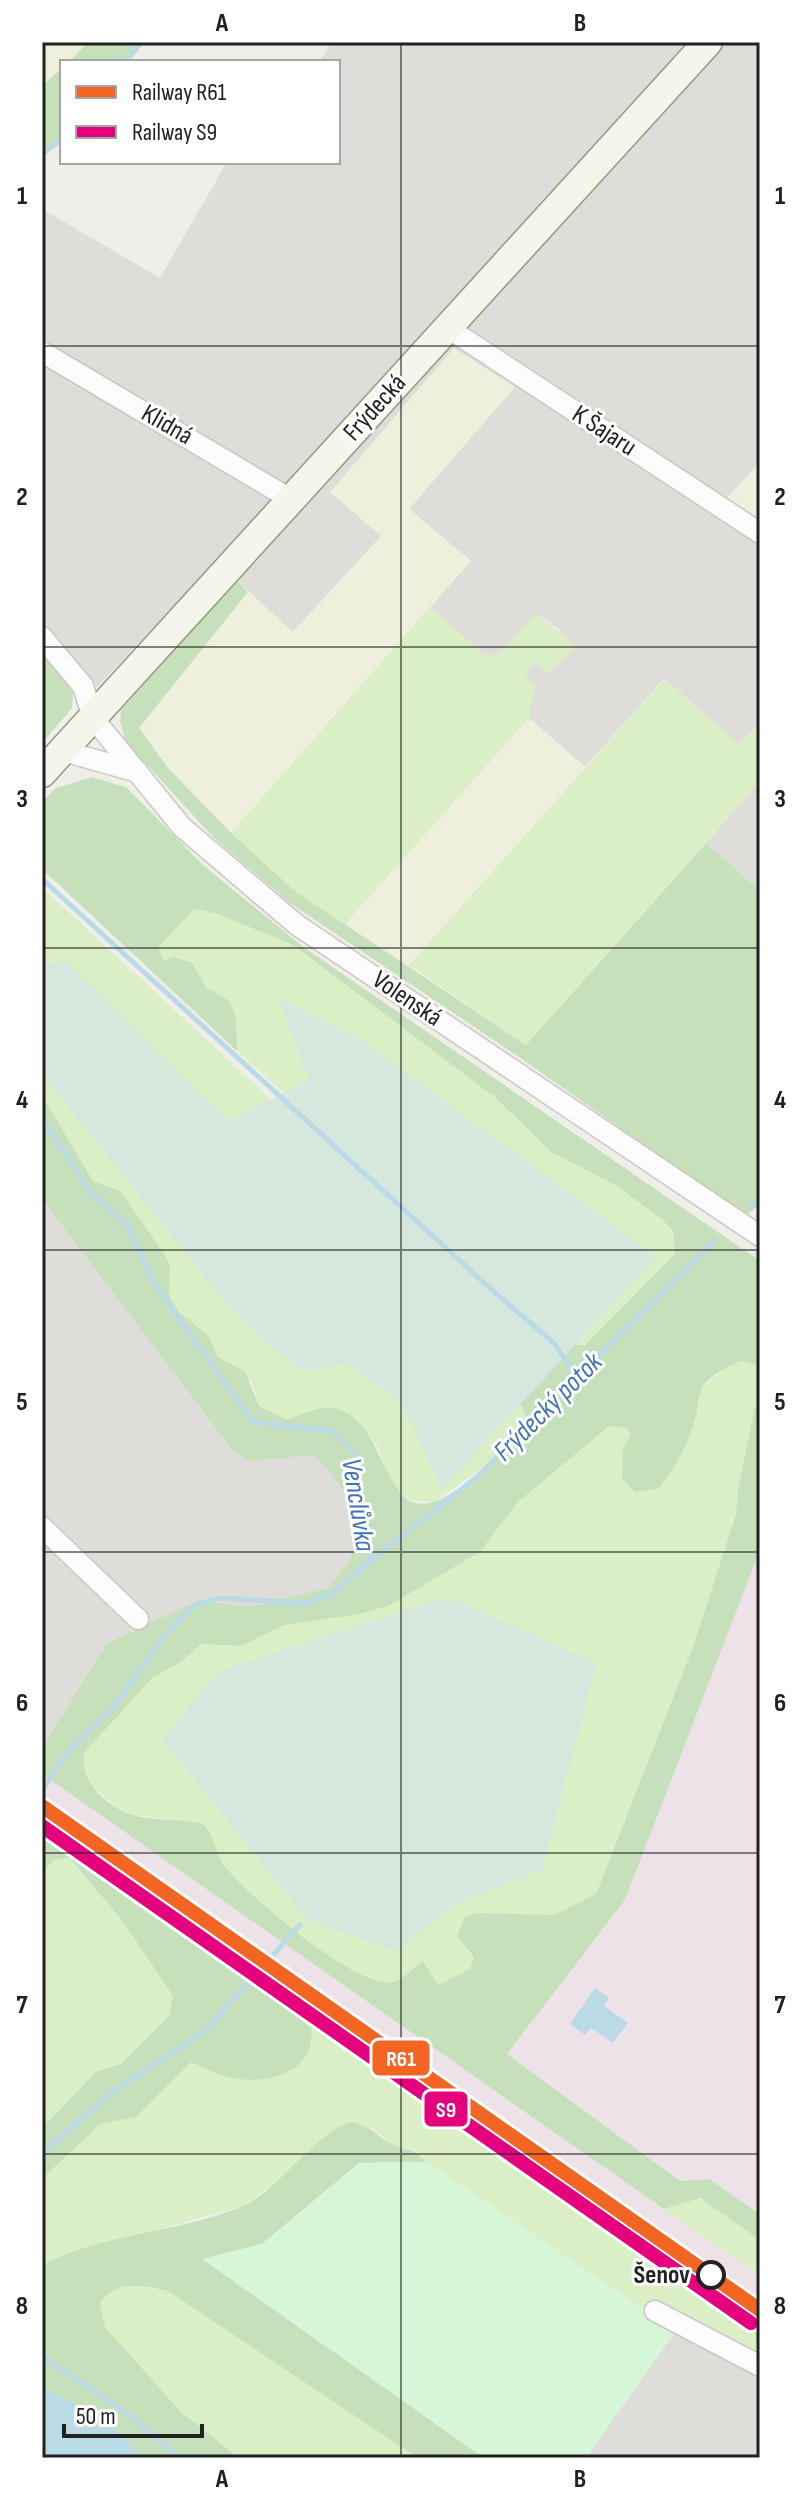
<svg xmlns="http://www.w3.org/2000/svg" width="802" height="2500" font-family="'Sofia Sans Condensed',sans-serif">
	<rect width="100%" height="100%" fill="#efeee9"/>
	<g fill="#deddda">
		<polygon points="331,42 760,42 760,722 739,745 664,679 585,767 529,718 525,674 535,661 547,673 560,630 537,614 497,656 483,654 430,607 471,561 409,509 514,387 330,492 382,536 293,632 216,561 97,687 42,621 42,209 160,278 227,162 338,162 338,62 320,62"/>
		<polygon points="760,781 760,891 706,843"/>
		<polygon points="42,1199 232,1450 249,1461 312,1454 327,1468 349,1500 356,1524 350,1560 329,1588 249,1607 199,1600 107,1643 42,1747"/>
		<polygon points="675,2331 760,2360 760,2458 586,2458"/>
	</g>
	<g fill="#ede2e8">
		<polygon points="760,1550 760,2214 709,2179 680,2181 507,2054 625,1900"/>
		<polygon points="42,1774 760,2276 760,2328 42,1826"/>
	</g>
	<g fill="#eef0db">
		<polygon points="42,42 88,42 69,62 62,62 62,68 42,86"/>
		<polygon points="454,348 515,387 409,509 471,561 231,833 168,768 139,727 248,592 293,632 381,536 330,492"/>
		<polygon points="760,462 760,519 727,498"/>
		<polygon points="529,718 585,767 409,965 345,924"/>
	</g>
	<g fill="#daefc5">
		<polygon points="430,607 484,654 497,656 537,614 576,646 548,674 535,662 525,674 535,687 529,718 345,924 295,891 231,833"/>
		<polygon points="665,679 739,744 760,722 760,781 526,1045 409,965"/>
		<polygon points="42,892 48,893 423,1241 527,1420 522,1435 512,1447 434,1502 411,1500 399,1494 391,1484 377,1445 350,1416 329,1408 287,1420 259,1406 252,1382 218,1357 208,1335 179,1312 169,1296 170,1266 165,1255 120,1192 93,1181 42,1095"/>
		<polygon points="194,909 218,914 293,945 497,1099 551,1152 617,1186 663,1219 673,1231 675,1254 585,1345 564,1345 237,1051 236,1018 230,1001 206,987 192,963 164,961 158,948"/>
		<path d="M741,1361L757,1365L760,1384L738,1488L736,1513L693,1647L596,1894L554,1915L497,1914L467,1947L474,1957L471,1969L438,1985L430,1972C415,1976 398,1983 382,1982C348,1980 247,1894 225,1866C215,1854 211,1837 202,1823L133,1815L115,1806L87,1781L82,1763L85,1752L119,1711L152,1678L181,1662L201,1644L241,1646L284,1625L321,1618L441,1575L480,1552L517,1503L609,1426L627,1428L670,1475L691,1431L700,1391L721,1370Z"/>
		<polygon points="70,1858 124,1923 173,1995 169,2016 121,2064 97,2071 49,2121 42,2122 42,1872 54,1860"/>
		<path d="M239,1963L760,2328V2360L676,2331L426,2162L416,2150L393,2146L372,2127L291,2171L243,2206L55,2258L42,2265V2179L100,2124L136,2117L191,2061C226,2078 252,2081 290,2072L311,2026L237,1967Z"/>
		<polygon points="700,2198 760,2240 760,2276 664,2209"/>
		<polygon points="128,2284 168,2291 418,2458 239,2458 180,2411 105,2327 100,2303 108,2292"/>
	</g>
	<g fill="#c7e0bc">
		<polygon points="88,42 145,42 129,62 69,62"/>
		<polygon points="62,68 62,136 42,152 42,86"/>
		<polygon points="236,580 248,592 139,728 168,768 231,833 295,891 526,1045 706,843 760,891 760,1204 746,1216 516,1055 290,903 214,838 126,742 120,722 121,710"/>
		<polygon points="42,654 73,692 72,708 42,743"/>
		<path d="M91,777L126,787L204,866L302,946L760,1261V1372L756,1365L741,1361C727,1367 708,1375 701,1391C697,1398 698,1408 696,1416C689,1442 676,1468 658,1489L635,1492L622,1479L623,1447L631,1435L627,1428L609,1426L517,1503L480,1552L388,1606L359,1614L284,1625L241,1646L201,1644L181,1662L152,1678L85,1752C77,1780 107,1807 133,1815C155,1821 180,1819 202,1823C218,1840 213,1850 224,1865C246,1894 357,1990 393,1982C403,1980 415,1967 423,1961L438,1985L470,1969L474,1957L457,1936L465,1917L476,1913L554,1915L596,1894L693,1647L736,1514L738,1488L760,1384V1550L625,1900L507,2054L680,2181L709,2179L760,2214V2240L700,2198L664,2209L42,1774V1747L107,1643L199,1600L249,1607L328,1588L350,1560L356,1524L349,1499L327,1468L312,1455L249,1461L232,1450L42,1199V1095L93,1181L120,1191L165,1255L170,1266L169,1296L179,1312L208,1335L218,1357L245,1372L259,1406L287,1420C299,1416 316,1407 329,1408C387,1410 380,1523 436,1501C463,1490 489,1465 512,1447L522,1435L527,1420L520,1404L564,1345H585L675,1254L673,1231L663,1220L617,1186L551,1152L497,1099L293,945L218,914L194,909L158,948L164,961L173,957L192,963L206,987L230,1001L236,1018L237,1051L42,869V803L54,789Z"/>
		<path d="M42,1826L239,1963L237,1967L311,2026C318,2076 259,2088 220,2075C210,2071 201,2066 191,2062L136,2117L100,2124L42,2179V2122L49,2121L97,2071L121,2064L169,2016L173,1996L124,1923L70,1858L54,1860L42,1872Z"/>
		<path d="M352,2122C376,2128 374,2135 392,2144C408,2152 411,2145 426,2162L359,2163L262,2244L203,2259L484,2458H418L168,2291C142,2286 118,2278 100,2303L105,2327L180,2411L239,2458H138C122,2423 75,2403 42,2388V2265C104,2233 177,2233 241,2207C280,2190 316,2131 352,2122Z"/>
	</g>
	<g fill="#d6e7dd">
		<polygon points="64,960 228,1121 309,1080 278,997 360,1039 657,1257 442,1489 403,1405 348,1364 302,1371 252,1330 212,1286 42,1074 42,965"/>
		<polygon points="447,1597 597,1663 542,1870 458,1903 396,1951 308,1920 162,1739 219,1671"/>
	</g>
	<polygon fill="#d6f7d7" points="426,2162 676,2331 586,2458 484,2458 202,2259 262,2244 359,2163"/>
	<g fill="#badae5">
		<polygon points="595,1988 609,1998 604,2006 628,2023 613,2043 591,2028 585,2035 570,2024"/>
		<path d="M42,2388C75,2403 122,2423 138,2458H42Z"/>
	</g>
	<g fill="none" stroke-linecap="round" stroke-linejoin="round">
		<g stroke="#badae5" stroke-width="5">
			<polyline points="125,62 141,42"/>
			<polyline points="42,154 62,139"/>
			<polyline points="42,879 492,1290 554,1343 577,1377"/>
			<polyline points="42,1118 90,1192 127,1225 153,1282 253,1422 332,1431 356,1454 370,1561 331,1595 306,1603 219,1598 195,1605 165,1635 112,1709 69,1751 42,1790"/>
			<polyline points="749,1208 760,1198"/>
			<polyline points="371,1561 477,1477 715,1240"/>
			<polyline points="42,2153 115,2090 203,2033 300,1925"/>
			<polyline points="42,2356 132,2417 180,2458"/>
		</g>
		<defs>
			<g id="minor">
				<polyline points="448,328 760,533"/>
				<polyline points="42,352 292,500"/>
				<polyline points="42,637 83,686 93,718 182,827 297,925 760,1236"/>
				<polyline points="63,751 138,772"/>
				<polyline points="42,1527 138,1619"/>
				<polyline points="655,2311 760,2366"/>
			</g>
			<polyline id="secondary" points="42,773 708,42"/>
		</defs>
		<use href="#minor" stroke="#c8c8c5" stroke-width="23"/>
		<use href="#secondary" stroke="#979a7f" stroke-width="31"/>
		<use href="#minor" stroke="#fdfcfc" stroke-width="20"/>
		<use href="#secondary" stroke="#f4f5eb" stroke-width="28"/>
		<defs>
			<polyline id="rail-1" points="42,1806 760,2310"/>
			<polyline id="rail-2" points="42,1826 751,2323"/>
		</defs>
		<use href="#rail-1" stroke="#fff" stroke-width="20"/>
		<use href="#rail-2" stroke="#fff" stroke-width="20"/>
		<use href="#rail-1" stroke="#f26522" stroke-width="14"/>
		<use href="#rail-2" stroke="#e5007d" stroke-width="14"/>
	</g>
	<path fill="none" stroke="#212121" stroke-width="2" stroke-opacity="0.55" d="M401,42V2458M42,346H760M42,647H760M42,948H760M42,1250H760M42,1552H760M42,1853H760M42,2154H760"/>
	<circle fill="#fff" stroke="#212121" stroke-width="4" cx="711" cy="2275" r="13"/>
	<g text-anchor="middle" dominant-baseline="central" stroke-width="6" stroke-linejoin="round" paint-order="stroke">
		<g font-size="26" fill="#212121" stroke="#fff">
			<text transform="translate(375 408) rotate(-48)">Frýdecká</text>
			<text transform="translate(167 425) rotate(30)">Klidná</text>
			<text transform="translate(604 431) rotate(33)">K Šajaru</text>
			<text transform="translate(407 999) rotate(34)">Volenská</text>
		</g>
		<g font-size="26" font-weight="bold" fill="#212121" stroke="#fff" text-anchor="end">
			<text x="690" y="2275">Šenov</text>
		</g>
		<g font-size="28" font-style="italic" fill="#4074b2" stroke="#fff">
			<text transform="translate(548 1407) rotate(-45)">Frýdecký potok</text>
			<text transform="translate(358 1505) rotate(81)">Venclůvka</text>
		</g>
	</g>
	<g stroke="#fff" stroke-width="3">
		<rect x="371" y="2039" width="60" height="38" rx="8" fill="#f26522"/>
		<rect x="423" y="2090" width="46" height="38" rx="8" fill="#e5007d"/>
	</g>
	<g font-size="22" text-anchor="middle" font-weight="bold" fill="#fff">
		<text x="401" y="2066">R61</text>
		<text x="446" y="2117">S9</text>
	</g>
	<rect width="802" height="2500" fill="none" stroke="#ffffff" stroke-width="88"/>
	<rect x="60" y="60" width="280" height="104" fill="#ffffff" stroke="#a6a6a6" stroke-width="2"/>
	<rect x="76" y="86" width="40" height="12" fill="#f26522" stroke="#a6a6a6" stroke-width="2"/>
	<text x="132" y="100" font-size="24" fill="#212121">Railway R61</text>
	<rect x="76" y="126" width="40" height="12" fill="#e5007d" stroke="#a6a6a6" stroke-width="2"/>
	<text x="132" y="140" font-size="24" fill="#212121">Railway S9</text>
	<path d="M64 2424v12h138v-12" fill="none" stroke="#212121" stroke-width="4"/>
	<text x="76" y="2424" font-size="24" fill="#212121" stroke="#ffffff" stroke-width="6" paint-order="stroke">50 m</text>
	<rect x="44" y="44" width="714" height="2412" fill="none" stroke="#212121" stroke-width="3"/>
	<g font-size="26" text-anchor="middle" font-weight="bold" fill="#212121">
		<text x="222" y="31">A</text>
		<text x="580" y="31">B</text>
		<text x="22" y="204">1</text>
		<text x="780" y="204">1</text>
		<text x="22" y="505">2</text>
		<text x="780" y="505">2</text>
		<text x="22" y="807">3</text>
		<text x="780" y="807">3</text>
		<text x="22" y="1108">4</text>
		<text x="780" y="1108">4</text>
		<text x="22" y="1410">5</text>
		<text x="780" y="1410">5</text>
		<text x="22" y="1711">6</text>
		<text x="780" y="1711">6</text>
		<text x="22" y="2013">7</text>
		<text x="780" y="2013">7</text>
		<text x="22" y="2314">8</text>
		<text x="780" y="2314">8</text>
		<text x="222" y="2487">A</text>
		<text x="580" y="2487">B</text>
	</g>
</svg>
